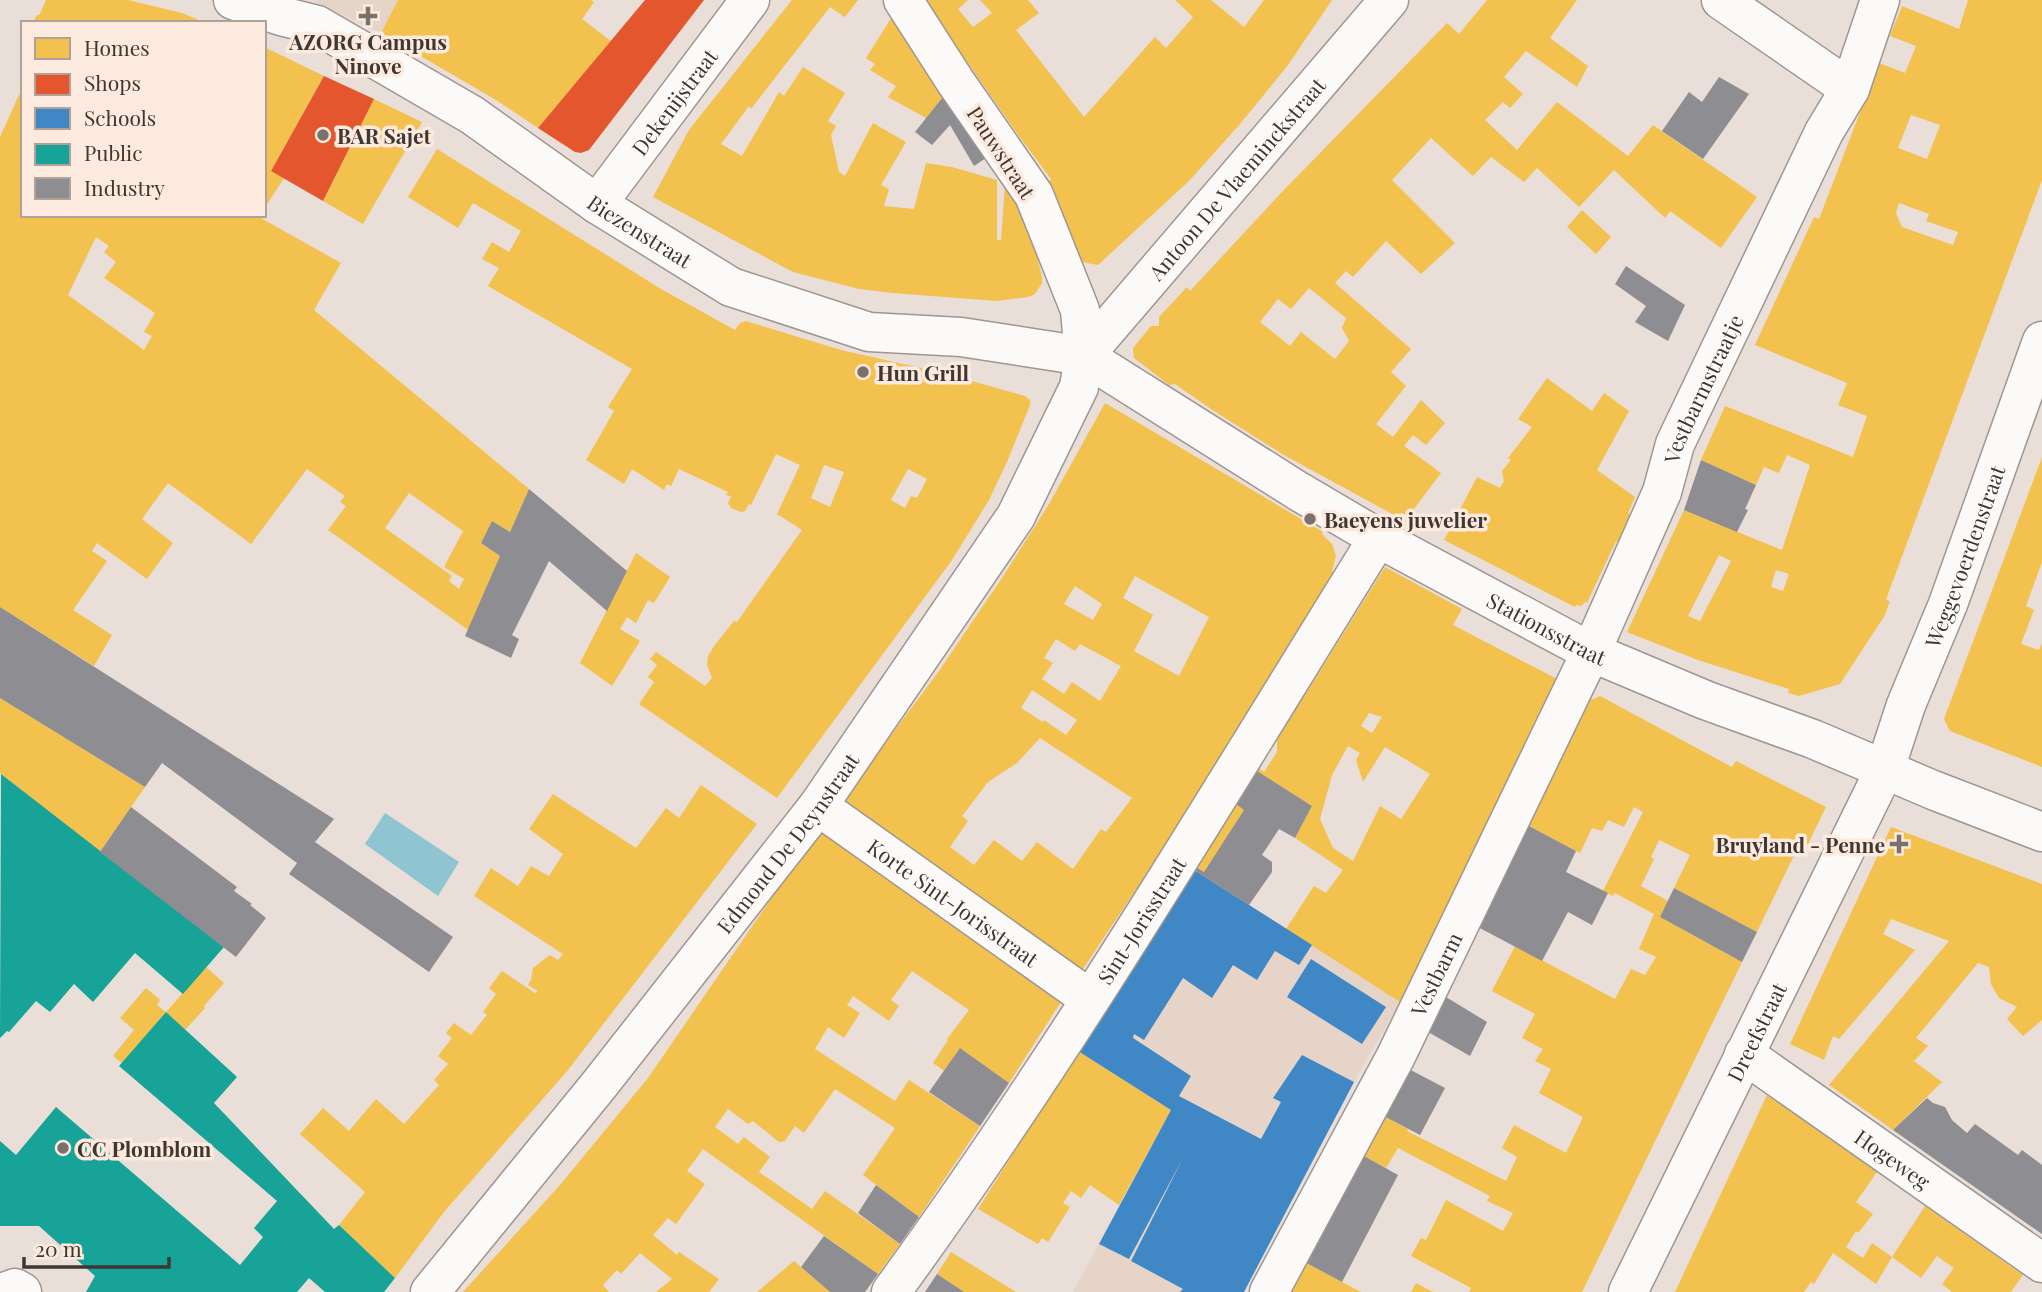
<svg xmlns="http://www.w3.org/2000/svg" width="2042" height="1292" font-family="'Playfair Display',serif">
	<rect width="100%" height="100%" fill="#e9ded8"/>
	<g fill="#e7d4c8">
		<polygon points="311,0 398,0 381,33"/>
		<polygon points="1194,870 1400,1002 1354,1082 1244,1292 1073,1292 1171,1110 1078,1051"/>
	</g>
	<polygon fill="#8fc4d1" points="385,813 459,862 438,896 365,844"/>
	<g fill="#f2c14e" fill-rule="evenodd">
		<polygon points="46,0 128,0 182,13 206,23 33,23 36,16 40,14"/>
		<polygon points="398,0 591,0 594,2 582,19 611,41 538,128 496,100 381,33"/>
		<polygon points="792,0 858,0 845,17 830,7 751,109 749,106 721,144 742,156 779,92 784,96 803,67 845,93 828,121 836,126 831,135 839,172 845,176 873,123 906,142 881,185 889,189 884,206 914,209 926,163 952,167 997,180 997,240 1001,240 1005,183 1022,191 1042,277 1042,283 1035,294 1028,297 997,301 892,293 859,289 793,272 653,197 689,130"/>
		<polygon points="924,0 968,0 958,9 973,27 992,13 980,0 1028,0 1039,13 1016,30 1084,117 1155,37 1166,48 1193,17 1175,0 1211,0 1244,27 1264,0 1332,0 1288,65 1240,124 1189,181 1098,265 1082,262 1047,184 1051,179 1016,132"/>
		<path d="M1487,0H1577L1550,38L1588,66L1577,87L1526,51L1504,77L1523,94L1510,108L1503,102L1485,120L1517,150L1557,102L1628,156L1653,125L1757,197L1721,248L1670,211L1665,218L1614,170L1579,207L1537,168L1524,182L1491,157L1473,176L1431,138L1392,180L1455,243L1421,274L1386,241L1353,277L1346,271L1335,283L1411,349L1391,372L1406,386L1376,424L1393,437L1421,400L1445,423L1426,445L1413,435L1404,446L1441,473L1405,521L1284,455L1214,411L1175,384L1169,385L1134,358L1133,348L1151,326H1159V317L1187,287L1190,291L1281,193L1447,23L1459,34ZM1309,288L1346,318L1342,328L1349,341L1335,359L1301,332L1290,346L1260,322L1278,299L1291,309Z"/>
		<path d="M1968,0H2042V180L1888,594L1886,600L1890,601L1885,615L1840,684L1799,696L1788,693L1789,689L1698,660L1627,632L1684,510L1782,550L1810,465L1787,455L1779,473L1764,467L1756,485L1701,460L1725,406L1853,457L1867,416L1838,405L1847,383L1755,345L1814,217L1819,219L1879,63L1905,73L1916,46L1890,36L1902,6L1959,29ZM1911,115L1940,125L1927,159L1898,148ZM1899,203L1929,214L1926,221L1958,232L1953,245L1902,227L1896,213ZM1719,555L1731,561L1700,621L1688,616ZM1776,570L1789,574L1783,591L1771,587Z"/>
		<polygon points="897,9 950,88 926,118 888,97 896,86 870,70 875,64 866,58"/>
		<polygon points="264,47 324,76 271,171 284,178 264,209"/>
		<path d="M23,86V215H260L259,217L341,263L314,310L529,489L510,532L492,521L481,543L500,556L468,630L328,530L346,506L340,502L345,496L307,469L251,544L168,483L142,519L173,543L147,579L97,543L92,551L107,561L73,610L112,635L94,666L0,607V137ZM96,237L109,246L104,252L116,262L104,278L155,313L144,332L152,336L144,350L68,295ZM409,493L463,531L444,567L464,579L459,589L449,581L452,576L385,528Z"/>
		<polygon points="374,99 422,122 363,224 323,201"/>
		<path d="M437,149L661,289L735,330L740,323L746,321L841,350L943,373L1025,396L1030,400V405L1007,462L989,500L952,560L777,798L639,704L654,682L648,677L657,665L650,659L656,652L705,686L712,678L707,665L708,656L714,646L734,621L737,622L802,530L777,514L800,465L776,454L751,505L749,504L745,511L741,512L731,508L728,503L731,496L726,495L728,492L679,469L671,486L667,484L664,490L632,469L624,484L586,460L614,411L608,407L632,369L488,286L499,268L482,259L492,242L509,252L521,231L473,203L458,228L408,197ZM824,465L844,472L830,507L811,498ZM908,469L927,479L917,498L911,496L905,508L891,500Z"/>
		<polygon points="1582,210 1611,237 1596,254 1567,227"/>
		<polygon points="1547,378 1592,411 1604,393 1629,411 1597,470 1635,497 1628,513 1633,515 1620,543 1616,541 1587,603 1585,602 1581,606 1576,605 1575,607 1444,540 1477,477 1500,488 1504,481 1502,471 1511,460 1508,458 1532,427 1518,419"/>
		<path d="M1105,403L1323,532L1322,534L1332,544L1336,556L1332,571L1334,572L1251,717L1079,975L842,801L939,671L1002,578L1049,504ZM1135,576L1209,617L1179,676L1134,651L1153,615L1123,598ZM1075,586L1102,604L1093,620L1064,604ZM1056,639L1075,651L1080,644L1121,666L1100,701L1072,682L1064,694L1042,679L1053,663L1044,658ZM1032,690L1077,720L1066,735L1044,720L1043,722L1021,708ZM1040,738L1132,798L1106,832L1101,829L1073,869L1037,842L1022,861L994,840L974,865L950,847L968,821L962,816L988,782L1017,763Z"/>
		<polygon points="2042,457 2042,562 2026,606 2034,610 2021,644 2039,650 2042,643 2042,767 1950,731 1944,719"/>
		<polygon points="636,553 670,577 654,603 648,600 636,623 627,617 620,629 640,641 612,686 580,663"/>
		<path d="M1385,567L1462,609L1453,625L1557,679L1400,1002L1286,929L1314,886L1326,893L1343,870L1295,838L1312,806L1257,771L1259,768L1264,772L1277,752V740ZM1369,713L1382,717L1372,733L1361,726ZM1348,746L1360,753L1356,760L1363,782L1385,747L1430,774L1401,819L1380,806L1353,861L1333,848L1320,819L1332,775Z"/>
		<polygon points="1600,696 1732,767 1736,761 1826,807 1808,844 1801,841 1757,932 1674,888 1690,855 1659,840 1651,857 1654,859 1641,886 1668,901 1660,917 1742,962 1582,1292 1469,1292 1471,1288 1411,1256 1421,1238 1426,1240 1446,1200 1503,1231 1513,1213 1487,1201 1490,1196 1398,1148 1386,1168 1357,1152 1378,1113 1408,1129 1407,1131 1506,1181 1517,1157 1502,1148 1514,1125 1566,1153 1583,1117 1539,1093 1551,1069 1535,1061 1543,1049 1522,1038 1535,1014 1492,991 1515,946 1615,999 1631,969 1645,975 1656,957 1639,949 1654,914 1615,893 1613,896 1603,891 1643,812 1634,807 1624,827 1608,820 1602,831 1592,828 1580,853 1529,826 1588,701"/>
		<polygon points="0,698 145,787 100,852 0,773"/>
		<polygon points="701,785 757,824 568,1070 444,1212 395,1278 339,1225 365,1192 300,1134 323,1108 349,1131 376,1099 404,1124 439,1085 434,1080 448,1064 438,1056 452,1038 446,1033 454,1023 471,1035 487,1015 483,1012 496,994 489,988 502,971 535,993 538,991 528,985 531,980 533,968 550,955 558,960 563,954 474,896 491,868 518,886 531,866 549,876 563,854 529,829 553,794 636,848 666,808 679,818"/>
		<polygon points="1236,804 1244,810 1204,872 1196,867"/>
		<polygon points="821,826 1066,994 1009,1083 960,1048 944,1071 933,1063 948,1040 947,1039 969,1010 912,971 891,1000 899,1006 889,1021 853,996 847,1005 860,1013 844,1038 828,1027 815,1049 895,1101 909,1080 980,1126 919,1217 863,1175 895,1128 835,1089 804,1133 795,1126 785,1141 779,1142 753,1121 748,1124 728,1109 715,1127 738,1144 744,1137 770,1157 759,1172 812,1209 825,1191 900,1244 878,1274 703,1149 687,1171 705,1184 676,1224 668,1218 653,1235 677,1255 679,1252 719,1279 709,1292 656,1292 672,1279 640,1253 621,1274 617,1270 603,1285 609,1292 463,1292 560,1185 648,1078"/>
		<polygon points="1891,827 2042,884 2042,1020 2023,1036 2007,1019 2017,1007 1999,998 1991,984 1989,967 1978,963 1916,1038 1928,1046 1914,1061 1942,1082 1893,1130 1829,1085 1949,941 1891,919 1883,934 1915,950 1839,1039 1833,1036 1824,1060 1790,1044"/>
		<polygon points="206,967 224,983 204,1006 205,1008 185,1030 166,1012"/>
		<polygon points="146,988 160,1000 157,1005 166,1012 122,1063 113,1056 134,1030 120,1018"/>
		<polygon points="1078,1051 1171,1110 1119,1205 1090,1185 1081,1198 1071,1191 1063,1203 1070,1207 1048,1242 1042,1238 1038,1244 978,1209"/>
		<polygon points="1767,1095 1877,1172 1856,1202 1873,1214 1858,1233 1856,1231 1846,1247 1863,1258 1872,1243 1892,1257 1876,1284 1833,1253 1814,1284 1811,1282 1804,1292 1675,1292"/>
		<polygon points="1925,1206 2023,1275 2011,1292 1952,1292 1942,1284 1954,1268 1937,1256 1921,1278 1892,1257"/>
		<polygon points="951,1252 1016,1292 964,1292 937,1274"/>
		<polygon points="1301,1260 1361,1292 1284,1292"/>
		<polygon points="794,1261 830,1292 757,1292"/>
		<polygon points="1416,1283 1433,1292 1411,1292"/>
	</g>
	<g fill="#e4572e">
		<polygon points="645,0 704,0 589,150 581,153 575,152 538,128"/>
		<polygon points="324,76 374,99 323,201 271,171"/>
	</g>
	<g fill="#3f88c5">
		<polygon points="1194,870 1312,945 1299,965 1275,951 1257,980 1233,965 1212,998 1183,978 1144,1040 1134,1034 1133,1038 1191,1076 1179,1096 1261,1139 1281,1102 1273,1098 1302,1055 1354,1082 1244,1292 1180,1292 1183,1289 1131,1261 1184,1156 1129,1259 1099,1244 1171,1110 1078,1051"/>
		<polygon points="1311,959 1386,1007 1362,1044 1287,997"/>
	</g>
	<g fill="#17a398">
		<polygon points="1,774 224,947 183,994 135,953 93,1002 74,984 50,1012 36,1001 9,1032 7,1031 0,1038"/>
		<polygon points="166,1012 237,1077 214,1103 334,1229 339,1225 395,1278 384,1292 325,1292 309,1278 297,1292 86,1292 95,1276 39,1226 0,1226 0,1141 16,1155 56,1107 240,1265 263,1237 254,1228 277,1201 119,1066"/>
	</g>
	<g fill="#8d8d92">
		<polygon points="1719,77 1749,94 1703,159 1662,131 1689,92 1702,102"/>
		<polygon points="950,88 992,154 974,166 950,125 932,145 915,132"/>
		<polygon points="1626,266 1685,305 1668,341 1635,322 1646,306 1615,284"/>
		<polygon points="1701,460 1756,485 1745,509 1748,510 1737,532 1684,510"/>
		<polygon points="529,489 627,571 607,611 549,561 512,635 519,639 511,658 465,636 500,556 481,543 492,521 510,532"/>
		<polygon points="0,607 334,819 315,842 453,937 429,972 289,874 297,863 162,763 145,787 0,698"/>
		<polygon points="1257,771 1312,806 1295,838 1279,829 1262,855 1272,862 1272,872 1249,905 1194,870 1196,867 1204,872 1244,810 1236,804"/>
		<polygon points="131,807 237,887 234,891 252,904 250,905 266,918 236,957 100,852"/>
		<polygon points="1529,826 1576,851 1566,872 1608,893 1592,925 1568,912 1542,961 1476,926"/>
		<polygon points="1674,888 1757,932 1742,962 1660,917"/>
		<polygon points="1441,994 1487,1022 1470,1056 1423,1029"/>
		<polygon points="960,1048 1009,1083 980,1126 929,1092"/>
		<polygon points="1403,1066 1445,1088 1420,1135 1378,1113"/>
		<polygon points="1927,1098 1933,1103 1945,1107 1952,1120 1967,1133 1975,1124 2018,1155 2022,1150 2042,1165 2042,1234 1893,1130"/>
		<polygon points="1357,1152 1398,1175 1342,1282 1301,1260"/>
		<polygon points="876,1185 919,1217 900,1244 858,1213"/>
		<polygon points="824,1236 878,1274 865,1292 830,1292 801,1267"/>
		<polygon points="937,1274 964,1292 925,1292"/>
	</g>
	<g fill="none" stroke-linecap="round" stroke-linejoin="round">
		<defs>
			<g id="minor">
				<path id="s1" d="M233,0L281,16L317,25L472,115L597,204L731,287L869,332L961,337L1084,356L1298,491L1378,538L1591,652L1705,700L1813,739L1933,790L2042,832"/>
				<polyline points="1721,0 1850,89"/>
				<path id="s2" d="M597,204L750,0"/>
				<path id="s3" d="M1084,356L1389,0"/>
				<path id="s4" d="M818,806L1090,999"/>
				<path id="s5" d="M1744,1054L2042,1263"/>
				<polyline points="4,1292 15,1288 22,1292"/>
				<path id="s6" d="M430,1292L599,1085L818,806L1016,516L1079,387L1084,356L1080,310L1034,195L955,81L903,0"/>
				<path id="s7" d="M891,1292C1067,1051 1220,792 1378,538"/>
				<path id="s8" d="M1269,1292L1395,1058L1591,652L1662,492L1675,444L1824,132L1850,89L1880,0"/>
				<path id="s9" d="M1628,1292L1885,769L1906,705L1948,604L2042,341"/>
			</g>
		</defs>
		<use href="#minor" stroke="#9e9692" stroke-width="41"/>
		<use href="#minor" stroke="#fcfaf9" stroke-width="38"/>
	</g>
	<g fill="#7a716c" stroke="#fdeade" stroke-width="2.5">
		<path d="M364.5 5.5h7v7h7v7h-7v7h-7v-7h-7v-7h7z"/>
		<circle cx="323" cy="135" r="7"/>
		<circle cx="863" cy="372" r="7"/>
		<circle cx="1310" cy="519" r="7"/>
		<path d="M1895.5 833.5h7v7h7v7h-7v7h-7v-7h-7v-7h7z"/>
		<circle cx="63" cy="1148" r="7"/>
	</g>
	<g text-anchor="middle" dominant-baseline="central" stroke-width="7" stroke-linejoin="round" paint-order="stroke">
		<g font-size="21" font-weight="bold" fill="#3e3732" stroke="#fdeade" text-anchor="start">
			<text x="368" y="41" text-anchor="middle">AZORG Campus<tspan x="368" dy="24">Ninove</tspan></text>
			<text x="337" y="135">BAR Sajet</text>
			<text x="877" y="372">Hun Grill</text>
			<text x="1324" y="519">Baeyens juwelier</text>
			<text x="1885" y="844" text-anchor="end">Bruyland - Penne</text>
			<text x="77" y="1148">CC Plomblom</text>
		</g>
		<g font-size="21" fill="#3e3732" stroke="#fdeade">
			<text stroke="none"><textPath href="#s2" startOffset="128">Dekenijstraat</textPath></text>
			<text transform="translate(1002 152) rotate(57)">Pauwstraat</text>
			<text stroke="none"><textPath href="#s3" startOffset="234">Antoon De Vlaeminckstraat</textPath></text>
			<text stroke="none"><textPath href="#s1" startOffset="471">Biezenstraat</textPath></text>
			<text stroke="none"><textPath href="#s8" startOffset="1003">Vestbarmstraatje</textPath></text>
			<text stroke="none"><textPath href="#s9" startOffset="810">Weggevoerdenstraat</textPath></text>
			<text stroke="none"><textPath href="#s1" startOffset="1477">Stationsstraat</textPath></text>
			<text stroke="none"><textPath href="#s6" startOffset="574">Edmond De Deynstraat</textPath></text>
			<text stroke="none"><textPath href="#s4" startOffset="166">Korte Sint-Jorisstraat</textPath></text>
			<text stroke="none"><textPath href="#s7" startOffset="448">Sint-Jorisstraat</textPath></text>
			<text stroke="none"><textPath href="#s8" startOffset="359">Vestbarm</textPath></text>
			<text stroke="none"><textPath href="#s9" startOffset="290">Dreefstraat</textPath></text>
			<text stroke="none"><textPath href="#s5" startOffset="182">Hogeweg</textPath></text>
		</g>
	</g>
	<rect x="21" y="21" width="245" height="196" fill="#fdeade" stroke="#b1a299" stroke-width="2"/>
	<rect x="35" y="38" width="35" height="21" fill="#f2c14e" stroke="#b1a299" stroke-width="2"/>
	<text x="84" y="56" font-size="21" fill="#3e3732">Homes</text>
	<rect x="35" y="74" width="35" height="21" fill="#e4572e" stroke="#b1a299" stroke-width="2"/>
	<text x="84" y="91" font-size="21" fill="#3e3732">Shops</text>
	<rect x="35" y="108" width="35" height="21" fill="#3f88c5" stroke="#b1a299" stroke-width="2"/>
	<text x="84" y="126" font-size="21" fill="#3e3732">Schools</text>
	<rect x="35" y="144" width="35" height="21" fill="#17a398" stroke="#b1a299" stroke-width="2"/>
	<text x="84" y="161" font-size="21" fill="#3e3732">Public</text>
	<rect x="35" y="178" width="35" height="21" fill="#8d8d92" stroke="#b1a299" stroke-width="2"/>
	<text x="84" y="196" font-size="21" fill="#3e3732">Industry</text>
	<path d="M24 1257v10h145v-10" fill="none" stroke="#3e3732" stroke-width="3.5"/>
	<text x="35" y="1257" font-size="21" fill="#3e3732" stroke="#fdeade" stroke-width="5" paint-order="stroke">20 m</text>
</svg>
